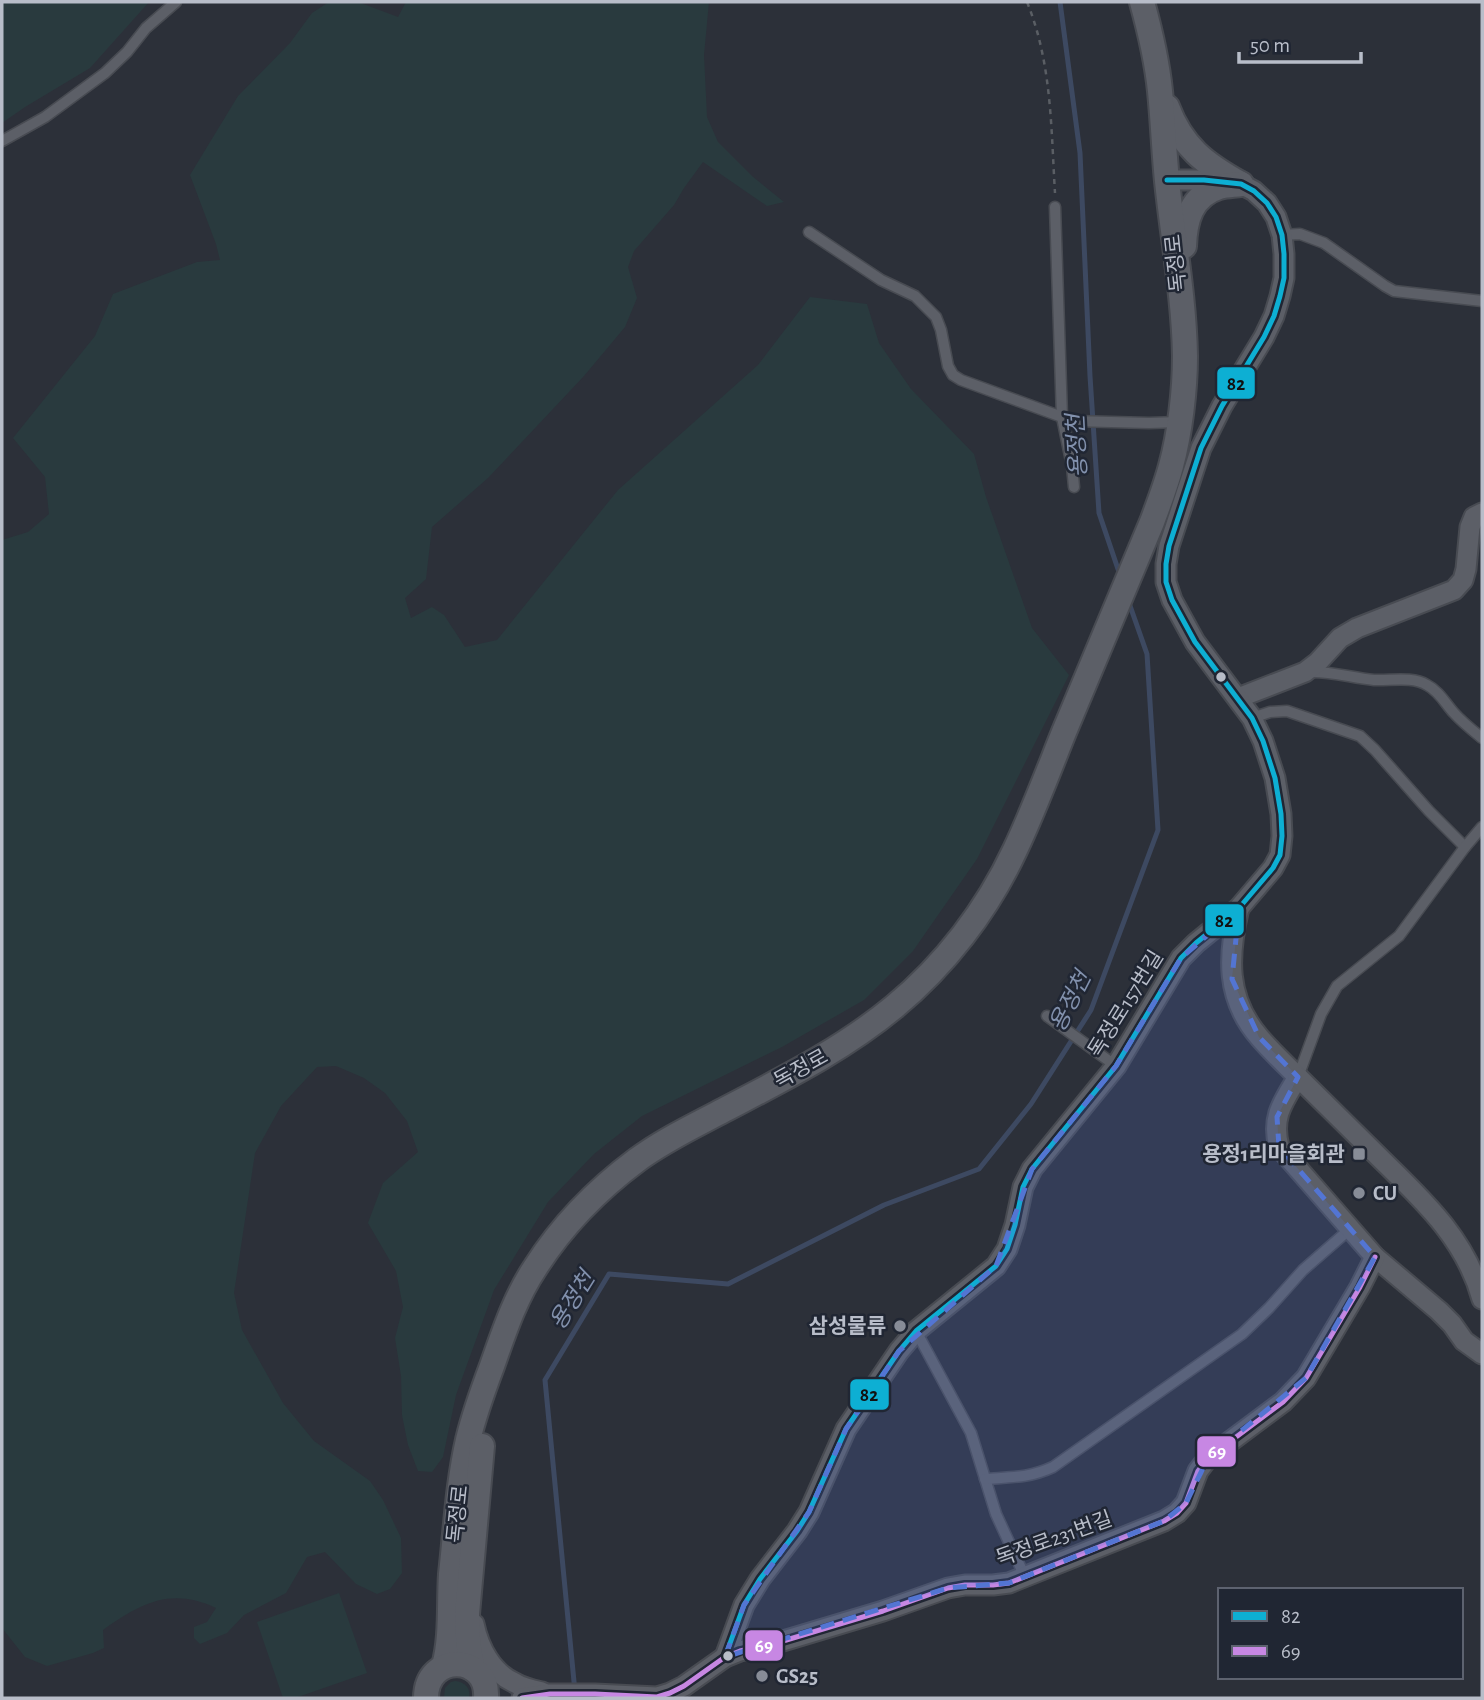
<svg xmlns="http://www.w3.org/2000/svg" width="1484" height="1700" font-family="'Alegreya Sans','Noto Sans KR',sans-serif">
	<rect width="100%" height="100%" fill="#2c3039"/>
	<g fill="#293a3e">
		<polygon points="2,2 149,2 90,68 25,107 2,123"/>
		<path d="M329,2H358L398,17L406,2H709L704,55L707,117L718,142L752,176L784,202L767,206L703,162L684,188L674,205L634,251L628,267L637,298L625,327L584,376L488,478L432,527L426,579L405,598L411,618L432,607L444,615L465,647L497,640L618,490L758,365L810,297L867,304L879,343L911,389L974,454L986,497L1032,628L1069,675L977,859L913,951L864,1000L782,1047L642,1116L594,1154L548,1202L494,1290L456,1395L443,1457L432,1472L418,1471L408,1445L402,1415L401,1376L395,1338L403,1307L396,1271L368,1223L383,1183L418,1152L407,1121L385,1093L364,1078L336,1066L317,1067L281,1106L255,1153L234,1293L242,1330L283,1403L314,1441L370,1481L383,1500L401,1538L402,1573L390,1589L377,1594L356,1584L325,1552L307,1557L286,1593L244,1615L227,1633L200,1644L194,1638V1627L207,1622L216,1608C171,1587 141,1603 103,1630L104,1648L93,1653L47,1666L25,1657L2,1628V540L28,532L49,514L45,477L13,438L95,336L113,294L197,262L220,260L216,244L190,175L238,96L290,43L312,13Z"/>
		<polygon points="339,1593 367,1673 295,1698 283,1698 257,1622"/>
		<path d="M455,1681C465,1682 471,1688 469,1698H444L445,1688L451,1682Z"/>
	</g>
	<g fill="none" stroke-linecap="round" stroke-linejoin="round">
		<g stroke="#3d4961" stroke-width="5">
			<polyline points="1060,2 1080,153 1090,376 1099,513 1121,578"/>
			<polyline points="575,1692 545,1380 609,1274 728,1284 884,1205 979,1169 1031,1104 1091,1010 1158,830 1147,654 1128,600"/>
		</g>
		<defs>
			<g id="service">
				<polyline points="2,141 45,117 105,73 127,52 146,28 176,2"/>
				<polyline points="1055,207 1062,417 1072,466 1074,487"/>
				<polyline points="809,232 881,280 915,296 936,317 941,330 948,366 953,375 961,380 1073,421 1149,423 1179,422"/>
				<polyline points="1282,235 1300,234 1324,243 1385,286 1394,291 1482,301"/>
				<path d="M1309,672C1331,671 1352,678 1374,680C1390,681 1412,676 1427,685C1439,691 1445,703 1454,713C1462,722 1472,730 1482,738"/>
				<polyline points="1252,718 1270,712 1287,711 1360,736 1375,750 1429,811 1465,847"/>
				<polyline points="1047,1016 1116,1066"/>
				<polyline points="1298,1077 1321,1014 1337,986 1399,936 1465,847 1482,827"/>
				<polyline points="916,1331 971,1433 996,1514 1025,1577"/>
				<path d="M985,1479C1012,1477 1029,1478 1053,1467L1242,1334L1269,1308L1303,1270L1350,1229"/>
			</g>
			<g id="minor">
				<polyline points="1238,698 1305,672 1318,662 1340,638 1357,628 1454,590 1463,580 1466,569 1470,527 1474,517 1482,513"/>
				<path d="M1239,908C1228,955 1225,998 1260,1038C1272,1052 1285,1064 1298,1077C1283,1102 1271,1117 1279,1147L1375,1257L1439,1311L1452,1324L1464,1341L1482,1354"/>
				<path d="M1298,1077C1326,1105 1355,1133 1383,1161C1424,1201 1466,1240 1482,1299"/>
				<path d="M474,1624C479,1648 492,1673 515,1683C523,1688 533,1690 542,1692"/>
				<polyline points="725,1657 744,1605 760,1579 797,1531 809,1512 846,1429 899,1351 916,1331 996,1266 1007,1249 1015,1225 1023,1187 1032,1169 1116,1066 1181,958 1196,943 1239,908 1273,868 1280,855 1282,836 1281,814 1275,778 1263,741 1252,718 1195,642 1172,600 1166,582 1166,564 1169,546 1201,448 1222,406 1264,337 1274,316 1280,296 1284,278 1284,254 1282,235 1276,217 1267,203 1254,191 1241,184 1204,180 1167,180"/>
				<polyline points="522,1698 550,1694 595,1694 657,1697 670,1693 684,1686 725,1657 740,1651 783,1641 883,1611 948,1588 965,1585 993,1585 1009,1583 1164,1521 1177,1513 1186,1503 1198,1471 1208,1458 1283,1402 1306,1378 1360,1287 1375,1257"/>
			</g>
			<g id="tertiary">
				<path d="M1167,107C1182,147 1205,164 1241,184"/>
				<path d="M1184,246C1185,220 1191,196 1219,187C1226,185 1234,185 1241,184"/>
				<path d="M444,1666C452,1637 449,1605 451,1574C456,1530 458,1484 468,1440C474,1415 483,1390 492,1366C504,1332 515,1298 535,1268C561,1227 598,1189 637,1160C664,1140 694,1126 724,1110C783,1079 842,1050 894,1007C945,965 987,910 1015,850C1033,812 1048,772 1064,732C1094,662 1123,592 1152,522C1159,503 1166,485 1171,466C1180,433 1185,390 1185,356C1184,297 1173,239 1167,181C1164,151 1163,121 1160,91C1157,61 1150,31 1142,2"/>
				<path d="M473,1669C468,1650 467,1633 467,1614L482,1446"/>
				<path d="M426,1698C426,1652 489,1654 486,1698"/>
			</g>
		</defs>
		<use href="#service" stroke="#484b52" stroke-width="13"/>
		<use href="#minor" stroke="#484b52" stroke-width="23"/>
		<use href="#tertiary" stroke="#484b52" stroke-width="28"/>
		<path stroke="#5a5e64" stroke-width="2.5" stroke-dasharray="5 5" stroke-linecap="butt" d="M1027,2C1052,63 1051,129 1055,193"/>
		<use href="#service" stroke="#5c5f67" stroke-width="10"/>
		<use href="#minor" stroke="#5c5f67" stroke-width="19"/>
		<use href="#tertiary" stroke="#5c5f67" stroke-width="24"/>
		<defs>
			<polyline id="bus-1" points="725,1657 744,1605 760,1579 797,1531 809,1512 846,1429 899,1351 916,1331 996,1266 1007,1249 1015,1225 1023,1187 1032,1169 1116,1066 1181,958 1196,943 1239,908 1273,868 1280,855 1282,836 1281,814 1275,778 1263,741 1252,718 1195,642 1172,600 1166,582 1166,564 1169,546 1201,448 1222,406 1264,337 1274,316 1280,296 1284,278 1284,254 1282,235 1276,217 1267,203 1254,191 1241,184 1204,180 1167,180"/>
			<polyline id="bus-2" points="522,1698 550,1694 595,1694 657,1697 670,1693 684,1686 725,1657 740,1651 783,1641 883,1611 948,1588 965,1585 993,1585 1009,1583 1164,1521 1177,1513 1186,1503 1198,1471 1208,1458 1283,1402 1306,1378 1360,1287 1375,1257"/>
		</defs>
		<use href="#bus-1" stroke="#202633" stroke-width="10"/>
		<use href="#bus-2" stroke="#202633" stroke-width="10"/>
		<use href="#bus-1" stroke="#0dafd3" stroke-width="5"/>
		<use href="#bus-2" stroke="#c787e3" stroke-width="5"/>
	</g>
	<path fill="#5375d3" fill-opacity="0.2" stroke="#5375d3" stroke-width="5" stroke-dasharray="14 9" stroke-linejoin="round" d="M1239,908L1232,979L1259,1037L1298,1077L1277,1117L1279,1147L1375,1257L1306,1378L1208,1458L1186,1503L1164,1521L1009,1583L948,1588L725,1657L744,1605L809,1512L846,1429L899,1351L996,1266L1032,1169L1116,1066L1181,958Z"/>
	<g fill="#b8bdc9" stroke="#202633" stroke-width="2.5">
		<circle cx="1221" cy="677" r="6"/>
		<circle cx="728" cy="1656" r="6"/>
	</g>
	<g fill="#878c97" stroke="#202633" stroke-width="2.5">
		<rect x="1352" y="1147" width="14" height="14" rx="3.5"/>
		<circle cx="1359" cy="1193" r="7"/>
		<circle cx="900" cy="1326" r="7"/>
		<circle cx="762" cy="1676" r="7"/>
	</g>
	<g text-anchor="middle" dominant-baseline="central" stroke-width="5" stroke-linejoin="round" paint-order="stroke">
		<g font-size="21" fill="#b8bdc9" stroke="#202633">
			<text transform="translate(1176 263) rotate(-96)">독정로</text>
			<text transform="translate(1126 1004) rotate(-58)">독정로157번길</text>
			<text transform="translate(801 1069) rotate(-29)">독정로</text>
			<text transform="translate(458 1514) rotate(-84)">독정로</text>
			<text transform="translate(1054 1539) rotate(-20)">독정로231번길</text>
		</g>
		<g font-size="21" font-weight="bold" fill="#b8bdc9" stroke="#202633" text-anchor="end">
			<text x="1345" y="1154">용정1리마을회관</text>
			<text x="1373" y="1193" text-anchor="start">CU</text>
			<text x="886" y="1326">삼성물류</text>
			<text x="776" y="1676" text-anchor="start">GS25</text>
		</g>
		<g font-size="23" font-style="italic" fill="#8291ad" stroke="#202633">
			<text transform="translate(1078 446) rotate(-93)">용정천</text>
			<text transform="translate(1071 1002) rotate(-63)">용정천</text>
			<text transform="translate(573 1301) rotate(-58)">용정천</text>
		</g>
	</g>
	<g stroke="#202633" stroke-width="2.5">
		<rect x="1216" y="366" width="40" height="34" rx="7" fill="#0dafd3"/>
		<rect x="1204" y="903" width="41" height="34" rx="7" fill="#0dafd3"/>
		<rect x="849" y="1378" width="41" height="33" rx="7" fill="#0dafd3"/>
		<rect x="1196" y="1435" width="41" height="33" rx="7" fill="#c787e3"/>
		<rect x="744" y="1629" width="40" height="33" rx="7" fill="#c787e3"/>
	</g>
	<g font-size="19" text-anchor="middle" font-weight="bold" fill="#fff">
		<text x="1217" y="1458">69</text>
		<text x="764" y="1652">69</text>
	</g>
	<g font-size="19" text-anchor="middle" font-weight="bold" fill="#111">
		<text x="1236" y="390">82</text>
		<text x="1224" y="927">82</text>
		<text x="869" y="1401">82</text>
	</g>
	<rect width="1484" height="1700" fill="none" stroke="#b8bdc9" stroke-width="7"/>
	<rect x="1218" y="1588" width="245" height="91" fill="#202633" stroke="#5d626f" stroke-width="2"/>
	<rect x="1232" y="1611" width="35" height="10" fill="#0dafd3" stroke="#5d626f" stroke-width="2"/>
	<text x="1281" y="1623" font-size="21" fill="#b8bdc9">82</text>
	<rect x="1232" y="1646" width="35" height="10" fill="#c787e3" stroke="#5d626f" stroke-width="2"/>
	<text x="1281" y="1658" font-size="21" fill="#b8bdc9">69</text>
	<path d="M1239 52v10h122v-10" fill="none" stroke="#b8bdc9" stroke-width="3.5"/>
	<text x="1250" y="52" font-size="21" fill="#b8bdc9" stroke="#202633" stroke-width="5" paint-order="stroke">50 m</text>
</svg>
